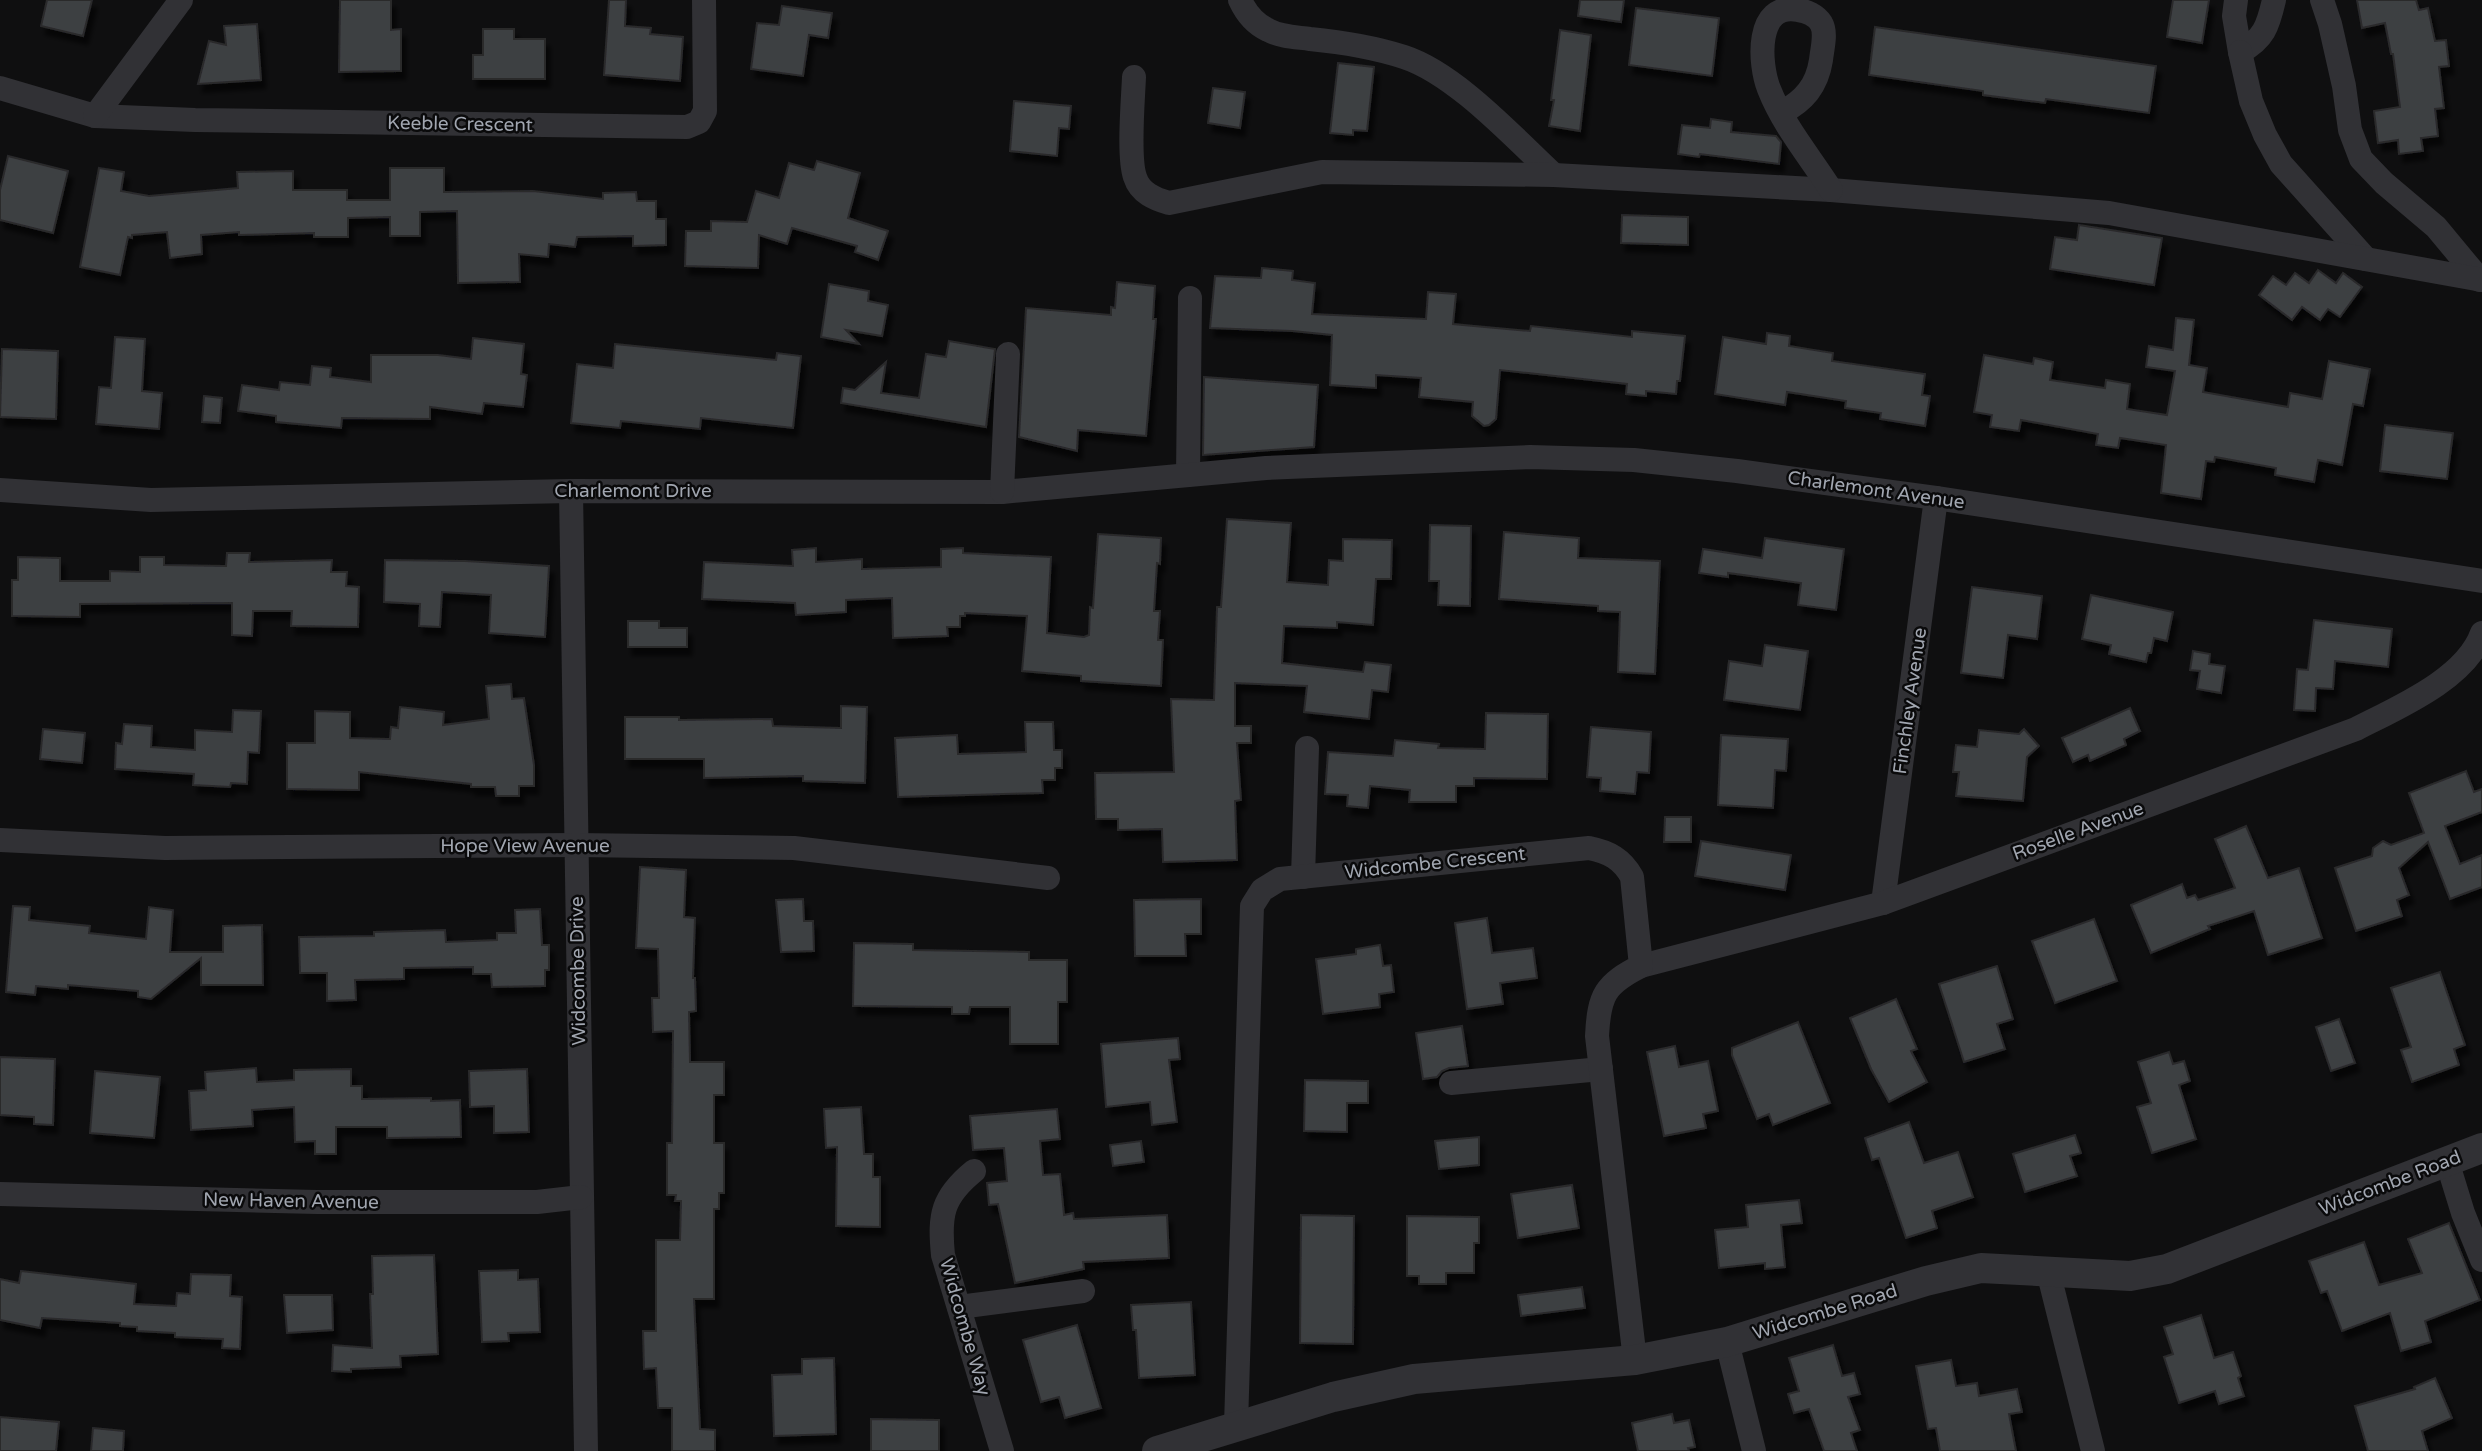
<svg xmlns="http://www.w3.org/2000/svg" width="2482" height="1451" font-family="'Varela Round',sans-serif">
	<defs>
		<filter id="shadow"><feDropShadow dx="4.5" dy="8" stdDeviation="2" flood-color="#0009"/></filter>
	</defs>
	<rect width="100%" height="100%" fill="#0f0f10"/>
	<g fill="#3e3f43" stroke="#29292c" stroke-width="2" filter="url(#shadow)">
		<polygon points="47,0 92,0 83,36 41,26"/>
		<polygon points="340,0 391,0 391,30 401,29 401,71 339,72"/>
		<polygon points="609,0 626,0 625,26 651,28 650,34 683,37 680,81 604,75"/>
		<polygon points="1580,0 1624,0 1621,22 1578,16"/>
		<polygon points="2173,0 2209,0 2202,43 2167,37"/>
		<polygon points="2357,0 2416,0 2419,10 2428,8 2435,41 2446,40 2449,66 2439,67 2444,108 2435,109 2438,136 2421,138 2423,151 2399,154 2398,140 2378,143 2374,111 2400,107 2393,54 2391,54 2385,23 2362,28"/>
		<polygon points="782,6 832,13 828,38 809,35 803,76 751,69 757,23 779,25"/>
		<polygon points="1636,8 1719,18 1712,76 1629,65"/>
		<polygon points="257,24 261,80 198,84 209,41 226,45 224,26"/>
		<polygon points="1875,27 2156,66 2149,113 2046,99 2045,103 1983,95 1983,91 1869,75"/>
		<polygon points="483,29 514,29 514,39 545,39 545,79 473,79 473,55 483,55"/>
		<polygon points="1560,30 1591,35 1580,131 1549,126 1554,100 1551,100"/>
		<polygon points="1338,63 1374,67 1367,131 1353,130 1353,135 1330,133"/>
		<polygon points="1213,88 1245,92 1240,128 1208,123"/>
		<polygon points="1014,101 1071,106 1069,129 1059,128 1057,156 1010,151"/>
		<polygon points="1711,119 1732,122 1731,132 1776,136 1781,142 1779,164 1700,154 1699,157 1678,154 1682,125 1710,128"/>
		<polygon points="8,156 68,171 53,233 0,220 0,190"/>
		<polygon points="817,161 860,173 848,218 888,231 878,260 855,252 857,246 792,228 787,244 759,235 758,268 685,266 686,231 711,231 711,221 747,222 756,191 779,198 789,163 814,170"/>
		<polygon points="99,168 124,172 121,191 149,196 238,188 237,172 293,171 293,190 347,190 347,200 390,200 390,168 444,168 444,192 533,191 603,199 603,193 636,192 637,201 656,201 656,219 666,219 666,245 633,246 633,236 577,237 575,247 549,244 548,257 519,254 520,282 458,283 457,211 420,212 420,236 390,236 390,217 348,218 348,237 314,237 314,233 239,235 239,232 201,235 202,254 170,258 167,232 132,235 132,238 128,237 120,275 80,267"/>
		<polygon points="1622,215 1688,217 1688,245 1621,243"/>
		<polygon points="2079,225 2162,238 2154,285 2050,269 2055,237 2077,240"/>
		<polygon points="1262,268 1293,271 1292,280 1315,283 1312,314 1426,319 1428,292 1456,294 1453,324 1530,331 1531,326 1632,337 1632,331 1685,336 1680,381 1677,381 1676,394 1646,391 1646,396 1626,394 1627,384 1500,370 1496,419 1489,425 1484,426 1472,416 1473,402 1419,397 1421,378 1376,375 1376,388 1330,385 1332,335 1292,331 1210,328 1215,276 1261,278"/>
		<polygon points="2318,270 2336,283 2343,273 2362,287 2340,317 2328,309 2320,320 2302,307 2292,320 2259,295 2273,276 2286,285 2295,273 2309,283"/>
		<polygon points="1117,282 1155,286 1153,319 1156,319 1146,436 1078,430 1077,451 1019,437 1026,308 1111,315 1111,307 1115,308"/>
		<polygon points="829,284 869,291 868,301 888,305 882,336 846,330 859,344 821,337"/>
		<polygon points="2176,318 2194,320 2189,365 2207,368 2203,392 2288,407 2290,393 2322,399 2329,361 2370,369 2363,406 2353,404 2342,465 2318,460 2314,482 2275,475 2276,468 2215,457 2214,462 2206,461 2201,499 2161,493 2166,445 2120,438 2118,448 2096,445 2098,434 2021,420 2019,431 1990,427 1992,415 1974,412 1984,355 2033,364 2034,358 2053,362 2050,380 2105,388 2106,380 2130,384 2127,409 2167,415 2175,371 2146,367 2149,346 2173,350"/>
		<polygon points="1767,333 1790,336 1789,346 1833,353 1832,361 1925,374 1922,395 1930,396 1925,426 1880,419 1881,413 1845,408 1846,401 1787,392 1785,405 1715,394 1723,337 1766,344"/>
		<polygon points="115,337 145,339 142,391 162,393 159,429 96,424 99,387 111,388"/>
		<polygon points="473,338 524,344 521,374 527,375 523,407 484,403 482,414 430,407 430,419 342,418 341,428 276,422 276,416 238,411 242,385 279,390 280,382 310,385 312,366 331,368 330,377 371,382 371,355 438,355 471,359"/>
		<polygon points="949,341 995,349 986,427 841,403 843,388 855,390 886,362 881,393 919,398 926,354 946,357"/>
		<polygon points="615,344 776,360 777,353 801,356 793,428 701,418 700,429 621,421 620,428 571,423 577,364 613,368"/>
		<polygon points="2,349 58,351 56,419 0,417"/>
		<polygon points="1204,377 1318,385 1314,447 1203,455"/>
		<polygon points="204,396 222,398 220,423 202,422"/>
		<polygon points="2385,425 2453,433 2447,479 2380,471"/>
		<polygon points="1227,519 1291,523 1287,582 1328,585 1329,560 1343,561 1343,539 1392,540 1391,579 1376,579 1373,625 1337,622 1337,628 1284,626 1282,663 1363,672 1365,662 1391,665 1388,692 1372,690 1369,719 1304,712 1307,686 1235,683 1235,726 1251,726 1251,743 1237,743 1241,800 1235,801 1237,860 1163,862 1162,829 1118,830 1118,819 1096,819 1095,773 1174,772 1171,699 1214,700 1217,607 1221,607"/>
		<polygon points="1430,525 1471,526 1470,606 1438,605 1439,581 1429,581"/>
		<polygon points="1504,532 1579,538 1578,558 1660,561 1655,674 1618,672 1620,612 1598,611 1598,606 1499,599"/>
		<polygon points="1098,534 1161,538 1160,564 1157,563 1154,611 1160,611 1158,640 1163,640 1161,686 1081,681 1081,676 1022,671 1027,616 965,613 965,616 960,616 960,627 947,627 948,636 893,638 892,598 846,600 846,612 796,615 795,603 702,599 704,562 793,566 792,550 816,548 816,562 862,559 862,569 941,567 941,549 963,548 963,553 1051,557 1047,633 1084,637 1089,635 1090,607 1093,608"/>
		<polygon points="1765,538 1844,549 1836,610 1798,605 1801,583 1728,573 1728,577 1699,573 1703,549 1762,558"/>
		<polygon points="227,553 250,553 249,562 332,560 331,572 347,572 346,586 359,587 358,627 291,626 292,611 253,611 252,636 232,635 232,603 80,604 80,617 12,616 12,580 18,580 18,557 60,558 60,581 110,581 110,571 140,572 140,557 164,557 164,565 226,566"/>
		<polygon points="385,560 465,561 549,566 545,637 489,633 491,595 442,592 440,627 419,626 420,604 384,602"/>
		<polygon points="1972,587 2042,596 2037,639 2008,635 2003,678 1961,673"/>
		<polygon points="2091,595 2173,612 2167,641 2154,638 2151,653 2148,653 2146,662 2109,654 2111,645 2082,639"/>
		<polygon points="2314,620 2392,629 2388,667 2335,661 2333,689 2316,688 2315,711 2294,710 2297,669 2308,670"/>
		<polygon points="628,621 659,621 659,628 687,628 687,647 628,647"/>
		<polygon points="1765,645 1808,651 1800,710 1724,700 1729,661 1762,666"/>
		<polygon points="2193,651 2210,654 2209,664 2225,666 2221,693 2197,689 2200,671 2190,670"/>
		<polygon points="511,684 512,699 524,698 534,765 534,786 519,786 519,796 496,796 495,787 471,787 471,784 359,772 359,790 287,789 287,743 315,743 315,711 350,712 350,738 390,739 391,727 398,728 400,707 444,712 443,725 489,719 486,686"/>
		<polygon points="841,706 867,707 865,783 803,781 803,776 704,778 704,759 625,759 625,717 679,717 679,720 772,719 773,726 841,728"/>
		<polygon points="2130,708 2140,731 2124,739 2126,745 2090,761 2088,755 2073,762 2062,738"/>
		<polygon points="233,710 261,711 259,753 248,752 247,784 231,783 230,787 193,785 194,774 115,769 116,743 122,744 124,724 152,726 151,747 195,750 195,730 232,732"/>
		<polygon points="1486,713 1548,714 1547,779 1474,778 1474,786 1456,786 1456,802 1409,802 1410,790 1370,786 1368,808 1347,806 1348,795 1325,794 1328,752 1393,756 1395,740 1439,744 1438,748 1485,749"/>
		<polygon points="1025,722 1053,722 1054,750 1062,750 1062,768 1055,768 1055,780 1042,780 1043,793 898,797 895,738 957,735 958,754 1026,752"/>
		<polygon points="1591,727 1651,732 1649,773 1637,772 1635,794 1600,791 1601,778 1587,777"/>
		<polygon points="43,729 85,733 82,763 40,759"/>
		<polygon points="2024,729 2039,746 2027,757 2023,801 1956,796 1959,772 1953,772 1956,745 1977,747 1979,730 2019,734"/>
		<polygon points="1721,735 1788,739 1786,771 1775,770 1773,808 1718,805"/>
		<polygon points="2466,771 2474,792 2482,789 2482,812 2445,826 2460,864 2482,855 2482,887 2450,899 2428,842 2399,868 2409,895 2397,900 2402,916 2356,931 2335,868 2372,856 2373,848 2383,841 2391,845 2424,833 2409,793"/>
		<polygon points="1665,817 1691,817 1691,842 1664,842"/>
		<polygon points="2246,826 2268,878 2299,868 2322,938 2268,955 2254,911 2208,926 2210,929 2151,953 2131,905 2182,884 2187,898 2195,895 2198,900 2235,888 2215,839"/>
		<polygon points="1701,841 1791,855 1785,890 1695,876"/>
		<polygon points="640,867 686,870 684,917 695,918 693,978 695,978 696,1011 689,1012 690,1062 724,1062 724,1095 714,1095 714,1143 724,1143 724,1193 719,1193 719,1209 714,1209 714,1299 694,1299 700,1429 715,1430 715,1451 672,1451 672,1408 658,1408 656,1368 644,1369 643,1331 656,1331 656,1240 680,1240 681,1201 675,1201 676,1195 667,1195 667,1143 672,1143 673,1031 653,1032 652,998 659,998 658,949 636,948"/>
		<polygon points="803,899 804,921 813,921 814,951 781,952 776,900"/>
		<polygon points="1201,899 1201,934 1185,934 1186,956 1135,956 1134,900"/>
		<polygon points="13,906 30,907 29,920 90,926 89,933 146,939 149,907 173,910 170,952 223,952 223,926 262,925 263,985 201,985 201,958 151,999 138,997 138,991 68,985 68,989 36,986 35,995 6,992"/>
		<polygon points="540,909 542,945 549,945 549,970 545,970 545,986 492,987 491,974 473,974 473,967 404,968 404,979 355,980 356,1000 327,1001 327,973 300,973 299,937 374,936 374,932 445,930 446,942 497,940 497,933 516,933 515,910"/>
		<polygon points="1487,918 1492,953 1533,948 1537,978 1500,983 1503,1004 1467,1009 1455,923"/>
		<polygon points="2094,919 2117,981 2055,1003 2032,941"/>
		<polygon points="854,943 913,944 913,950 1029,952 1029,960 1067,960 1067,1002 1058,1002 1058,1044 1010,1044 1010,1007 970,1007 969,1014 952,1014 952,1007 853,1006"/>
		<polygon points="1380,945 1383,966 1391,965 1394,992 1379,994 1380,1007 1323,1014 1316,959 1356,954 1356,949"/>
		<polygon points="1997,966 2013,1019 1997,1024 2005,1049 1964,1062 1939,984"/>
		<polygon points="2440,972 2465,1045 2454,1049 2459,1065 2412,1082 2401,1050 2411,1047 2391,988"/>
		<polygon points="1896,999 1917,1049 1911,1051 1927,1082 1889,1102 1871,1069 1850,1018"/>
		<polygon points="2339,1019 2355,1063 2331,1071 2316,1027"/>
		<polygon points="1798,1022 1830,1103 1773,1125 1769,1114 1757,1119 1732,1055 1732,1048"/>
		<polygon points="1462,1026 1468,1066 1449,1068 1442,1071 1437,1077 1423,1079 1416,1033"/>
		<polygon points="1178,1038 1180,1059 1169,1060 1177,1122 1152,1125 1150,1102 1106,1107 1101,1044"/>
		<polygon points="1675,1046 1679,1067 1708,1061 1718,1111 1703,1114 1706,1128 1664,1136 1647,1052"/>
		<polygon points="2169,1052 2173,1064 2184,1061 2190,1081 2179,1085 2196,1139 2152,1153 2137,1107 2151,1103 2138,1062"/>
		<polygon points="0,1057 55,1059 53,1125 34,1124 34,1117 0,1115"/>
		<polygon points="256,1068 257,1082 294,1080 294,1070 351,1069 351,1086 362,1086 362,1099 431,1098 431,1101 460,1100 461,1137 387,1138 387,1127 336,1127 336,1154 315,1154 315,1141 295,1142 294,1107 252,1110 253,1126 191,1130 189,1091 206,1090 205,1072"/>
		<polygon points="527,1069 529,1132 494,1133 494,1106 470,1107 469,1071"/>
		<polygon points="95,1071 160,1077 154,1138 90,1133"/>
		<polygon points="1305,1080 1368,1081 1368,1103 1347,1103 1347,1132 1304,1131"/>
		<polygon points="861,1107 864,1154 873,1154 873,1177 880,1177 880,1227 836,1226 837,1147 826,1148 824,1109"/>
		<polygon points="1057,1109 1060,1139 1040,1141 1043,1175 1060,1174 1064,1215 1073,1213 1074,1219 1167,1215 1169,1258 1083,1262 1084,1269 1015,1283 998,1204 989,1205 987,1183 1007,1181 1004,1148 973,1150 970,1116"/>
		<polygon points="1909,1122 1924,1163 1958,1152 1973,1197 1932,1211 1937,1228 1906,1238 1879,1158 1872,1160 1865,1138"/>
		<polygon points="2075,1135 2081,1153 2070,1156 2077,1176 2025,1192 2013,1154"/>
		<polygon points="1479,1137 1479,1165 1439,1169 1435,1141"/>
		<polygon points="1141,1141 1144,1162 1113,1166 1110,1145"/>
		<polygon points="1572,1185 1579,1228 1518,1238 1511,1194"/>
		<polygon points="1799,1200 1802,1223 1781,1225 1785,1267 1765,1269 1765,1263 1719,1268 1715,1230 1748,1227 1746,1205"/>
		<polygon points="1301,1215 1354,1216 1353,1344 1300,1343"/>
		<polygon points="1407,1216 1479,1217 1479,1243 1474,1243 1474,1273 1446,1273 1446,1284 1419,1284 1419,1276 1407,1276"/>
		<polygon points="2449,1223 2480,1300 2425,1321 2431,1342 2401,1351 2390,1313 2342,1331 2327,1291 2321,1293 2309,1261 2364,1242 2379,1285 2422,1273 2408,1239"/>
		<polygon points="434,1255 438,1354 400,1356 401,1367 351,1369 351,1372 332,1371 333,1345 372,1348 370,1294 373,1294 372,1256"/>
		<polygon points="518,1270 518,1280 538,1279 540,1332 508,1333 509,1341 482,1342 479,1271"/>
		<polygon points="21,1271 136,1284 134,1304 176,1306 177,1293 190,1294 191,1274 231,1275 230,1296 242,1297 240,1349 222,1348 223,1339 175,1337 175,1333 137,1331 137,1327 120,1326 120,1323 42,1318 40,1328 0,1320 0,1279 19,1283"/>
		<polygon points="1582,1287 1585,1308 1521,1316 1518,1295"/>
		<polygon points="284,1295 332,1295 333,1330 287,1333"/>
		<polygon points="1191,1302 1195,1375 1139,1378 1136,1330 1133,1330 1131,1305"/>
		<polygon points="2201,1315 2214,1358 2233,1352 2241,1376 2238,1378 2244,1396 2219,1404 2215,1391 2179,1403 2164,1357 2173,1354 2164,1327"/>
		<polygon points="1077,1325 1101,1408 1065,1418 1059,1397 1041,1402 1023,1340"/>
		<polygon points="1833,1345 1842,1376 1854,1373 1860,1394 1848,1397 1860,1430 1851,1433 1857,1451 1824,1451 1809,1409 1794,1413 1788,1394 1799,1391 1789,1358"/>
		<polygon points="834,1358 836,1434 774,1436 772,1375 802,1374 802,1359"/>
		<polygon points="1951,1360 1956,1386 1977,1383 1979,1396 2017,1389 2022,1412 2009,1414 2016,1451 1940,1451 1936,1428 1928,1429 1916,1366"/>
		<polygon points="2435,1378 2452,1418 2422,1431 2428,1451 2368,1451 2355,1406 2415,1389 2414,1387"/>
		<polygon points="1672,1414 1674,1423 1689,1420 1695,1447 1688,1448 1689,1451 1638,1451 1632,1423"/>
		<polygon points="0,1417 59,1422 56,1451 0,1451"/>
		<polygon points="871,1419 939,1420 939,1451 871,1451"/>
		<polygon points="93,1428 124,1431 123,1451 91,1451"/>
	</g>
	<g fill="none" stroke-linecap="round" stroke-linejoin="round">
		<g stroke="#313135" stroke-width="24">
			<path d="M1240,0C1246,13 1255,24 1268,30C1281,37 1295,37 1310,39C1341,42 1373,47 1404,57C1456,74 1514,138 1554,175"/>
			<path d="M2236,0L2234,16L2240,52C2264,39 2268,26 2274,0"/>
			<polyline points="2322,0 2330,24 2344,86 2350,130 2361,159 2384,183 2436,227 2480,280"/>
			<polyline points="2240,52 2251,101 2265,135 2281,164 2366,259"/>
			<path d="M1134,77C1133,101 1128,157 1135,177C1140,193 1155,199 1169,203L1322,172L1554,175L1831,190L2109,213L2482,280"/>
			<polyline points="0,88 95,116 195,120 687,127 699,122 705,111 704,0"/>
			<path d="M1781,113C1804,101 1817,86 1821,60C1822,49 1827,33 1821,23C1816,15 1806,11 1798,10C1755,2 1759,64 1769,89C1783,125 1810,157 1831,190"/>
			<polyline points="95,116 181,0"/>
			<polyline points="1188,475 1190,298"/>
			<polyline points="0,490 151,500 571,491 1002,492 1266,468 1530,457 1634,460 1737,471 1936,498 2482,581"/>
			<polyline points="571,491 586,1451"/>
			<polyline points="1002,492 1008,354"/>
			<polyline points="0,840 165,848 577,845 794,848 1048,878"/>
			<polyline points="1303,877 1307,748"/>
			<polyline points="1883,903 1936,498"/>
			<path d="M1641,966L1883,903L2356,729C2397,708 2466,679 2482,633"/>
			<polyline points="1451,1083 1601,1069"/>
			<polyline points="2447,1161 2463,1213 2482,1260"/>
			<path d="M974,1171C942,1197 939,1215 943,1255L1002,1451"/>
			<polyline points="0,1194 317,1202 537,1202 581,1197"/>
			<polyline points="2048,1271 2093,1451"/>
			<polyline points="959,1307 1083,1291"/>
			<polyline points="1727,1342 1754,1451"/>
			<path d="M1236,1425L1252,906L1262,890L1280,879L1589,848C1609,852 1622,859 1632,877L1641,966C1605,984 1599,995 1597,1036L1635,1360"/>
		</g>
		<polyline stroke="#313135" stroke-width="30" points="1157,1451 1333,1397 1414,1379 1635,1360 1727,1342 1926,1281 1981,1268 2130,1276 2167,1269 2482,1148"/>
	</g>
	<g text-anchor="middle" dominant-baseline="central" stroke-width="5" stroke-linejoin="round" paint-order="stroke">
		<g font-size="19" fill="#a1a6b0" stroke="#0a0a0b">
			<text transform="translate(460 124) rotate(1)">Keeble Crescent</text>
			<text transform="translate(1876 490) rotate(8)">Charlemont Avenue</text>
			<text x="633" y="491">Charlemont Drive</text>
			<text transform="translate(1910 701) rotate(-82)">Finchley Avenue</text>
			<text transform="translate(2078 831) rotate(-20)">Roselle Avenue</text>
			<text x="525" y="846">Hope View Avenue</text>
			<text transform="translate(1435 863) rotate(-6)">Widcombe Crescent</text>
			<text transform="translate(578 971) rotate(-91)">Widcombe Drive</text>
			<text transform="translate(2390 1183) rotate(-21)">Widcombe Road</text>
			<text transform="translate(291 1201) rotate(1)">New Haven Avenue</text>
			<text transform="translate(1825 1312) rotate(-17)">Widcombe Road</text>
			<text transform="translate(965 1327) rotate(74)">Widcombe Way</text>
		</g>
	</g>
</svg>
